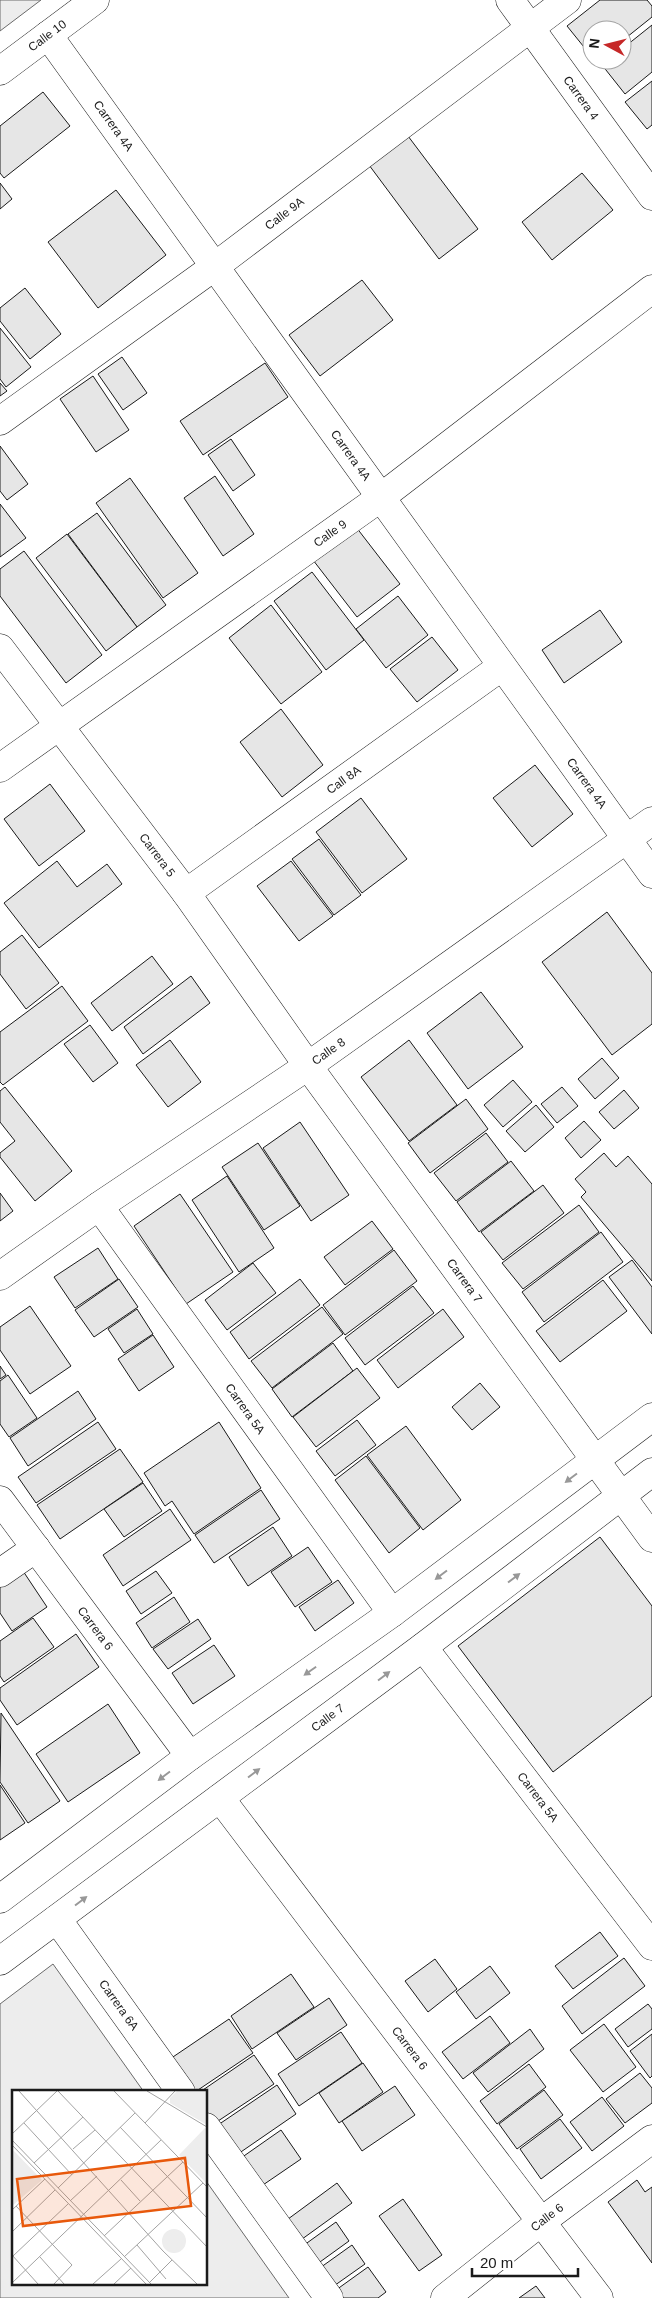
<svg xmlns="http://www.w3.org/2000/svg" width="652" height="2298" font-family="Arial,sans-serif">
	<rect width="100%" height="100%" fill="#fff"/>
	<g fill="#ededed" stroke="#6a6a6a">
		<polygon points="0,0 41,0 0,31"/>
		<polygon points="53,1964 144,2092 14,2092 14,2284 206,2284 206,2181 289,2298 0,2298 0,2004"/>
	</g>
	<g fill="#e6e6e6" stroke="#1a1a1a">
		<polygon points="600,0 647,0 652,6 652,17 622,41 622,30 592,30 592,57 567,26"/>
		<polygon points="652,25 652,72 625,94 602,65 609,60 622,60 622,49"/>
		<polygon points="652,81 652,125 647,129 625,102"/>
		<polygon points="43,92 70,126 4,178 0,173 0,126"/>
		<polygon points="408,136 478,229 439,259 369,165"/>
		<polygon points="582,173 613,210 552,260 522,222"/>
		<polygon points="0,183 12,199 0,209"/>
		<polygon points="116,190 166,255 98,308 48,242"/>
		<polygon points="362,280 393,320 320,376 289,335"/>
		<polygon points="25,288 61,334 30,359 0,321 0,308"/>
		<polygon points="0,328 31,367 6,387 0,379"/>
		<polygon points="122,357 147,393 123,410 98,374"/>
		<polygon points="265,363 288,397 203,455 180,421"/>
		<polygon points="93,376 129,430 96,452 60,399"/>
		<polygon points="0,383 7,391 0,396"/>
		<polygon points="231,439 255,475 233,491 208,455"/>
		<polygon points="0,446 28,484 7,500 0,491"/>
		<polygon points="215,476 254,534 223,556 184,498"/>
		<polygon points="130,478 198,573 163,598 96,503"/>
		<polygon points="0,504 26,538 0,557"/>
		<polygon points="97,513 166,605 137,627 68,534"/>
		<polygon points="356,527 400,584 357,617 313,560"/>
		<polygon points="67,534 137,627 106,651 36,558"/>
		<polygon points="24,551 102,655 66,683 0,596 0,569"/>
		<polygon points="312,572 364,640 326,670 274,601"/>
		<polygon points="398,596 428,635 386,668 356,629"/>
		<polygon points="271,605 322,672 281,704 229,638"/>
		<polygon points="600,610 622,642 564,683 542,650"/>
		<polygon points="432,637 458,670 417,702 390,669"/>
		<polygon points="281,709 323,765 282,797 240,742"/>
		<polygon points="535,765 573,814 532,847 493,798"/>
		<polygon points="50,784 85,831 39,866 4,819"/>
		<polygon points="361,798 407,859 362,893 316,832"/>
		<polygon points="319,839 361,895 334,915 292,859"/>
		<polygon points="57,861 77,887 107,864 122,884 39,948 4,903"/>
		<polygon points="291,861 333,916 299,941 257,886"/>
		<polygon points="607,912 652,973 652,1024 612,1055 542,962"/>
		<polygon points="22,935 59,983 26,1009 0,974 0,952"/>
		<polygon points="152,956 173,984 112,1031 91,1003"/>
		<polygon points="191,976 210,1003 143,1054 124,1027"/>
		<polygon points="62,986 88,1021 3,1085 0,1082 0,1032"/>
		<polygon points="481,992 523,1047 468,1089 427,1033"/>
		<polygon points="90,1025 118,1063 93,1082 64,1044"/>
		<polygon points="170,1040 201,1082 168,1107 136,1065"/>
		<polygon points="409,1040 457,1105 409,1141 361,1077"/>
		<polygon points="602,1058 619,1078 595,1099 578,1079"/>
		<polygon points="513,1080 532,1102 503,1127 484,1105"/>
		<polygon points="5,1087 72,1171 35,1201 0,1157 0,1153 15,1141 0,1122 0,1091"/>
		<polygon points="562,1087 578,1106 557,1123 541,1104"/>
		<polygon points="624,1090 639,1108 614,1129 599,1112"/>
		<polygon points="466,1099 488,1129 430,1173 408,1143"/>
		<polygon points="536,1105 554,1127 525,1152 506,1131"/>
		<polygon points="584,1121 601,1140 581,1158 565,1138"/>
		<polygon points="300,1122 349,1195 311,1221 263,1148"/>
		<polygon points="486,1133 508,1162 456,1201 434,1173"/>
		<polygon points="258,1143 300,1206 264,1230 222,1167"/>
		<polygon points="604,1153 616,1167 628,1156 652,1184 652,1281 581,1197 586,1192 575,1179"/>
		<polygon points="511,1161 534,1191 479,1232 457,1202"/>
		<polygon points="227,1176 274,1248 239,1272 192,1200"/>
		<polygon points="543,1185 564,1213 503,1260 481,1232"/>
		<polygon points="0,1193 13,1211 0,1221"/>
		<polygon points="180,1194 233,1272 186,1304 134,1226"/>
		<polygon points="579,1205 599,1232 523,1289 502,1263"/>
		<polygon points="372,1221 393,1249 345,1285 324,1257"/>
		<polygon points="601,1232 623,1262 544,1322 522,1292"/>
		<polygon points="98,1248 118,1279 75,1308 54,1277"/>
		<polygon points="394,1250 417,1281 345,1335 323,1305"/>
		<polygon points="632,1260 652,1287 652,1334 609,1277"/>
		<polygon points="253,1263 276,1293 227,1330 205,1300"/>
		<polygon points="119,1279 138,1307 94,1337 75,1310"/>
		<polygon points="300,1279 320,1305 249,1359 230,1332"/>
		<polygon points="603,1280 627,1311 560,1362 536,1331"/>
		<polygon points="413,1286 434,1313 365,1365 345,1338"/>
		<polygon points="30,1306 71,1366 30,1394 0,1350 0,1327"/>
		<polygon points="322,1307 343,1334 272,1388 251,1361"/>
		<polygon points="137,1309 153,1334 124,1353 108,1329"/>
		<polygon points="443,1309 464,1337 398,1388 377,1360"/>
		<polygon points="153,1335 174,1367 139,1391 118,1359"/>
		<polygon points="333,1343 353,1371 292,1417 272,1389"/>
		<polygon points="0,1366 6,1375 0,1379"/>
		<polygon points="357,1368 380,1398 316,1447 293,1417"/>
		<polygon points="8,1375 37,1418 9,1437 0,1424 0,1381"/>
		<polygon points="480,1383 500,1407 472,1430 452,1407"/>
		<polygon points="78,1391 96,1419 28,1466 10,1438"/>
		<polygon points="357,1420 376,1445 335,1476 316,1451"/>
		<polygon points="98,1422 116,1449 36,1503 18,1477"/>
		<polygon points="219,1422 261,1488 194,1534 172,1501 165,1506 144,1473"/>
		<polygon points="406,1426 461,1500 423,1530 367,1455"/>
		<polygon points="120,1449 143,1482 60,1539 37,1505"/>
		<polygon points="366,1456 420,1528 389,1553 335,1480"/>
		<polygon points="143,1483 162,1511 124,1537 104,1509"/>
		<polygon points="261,1490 280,1519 214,1563 195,1535"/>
		<polygon points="170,1509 191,1540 123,1586 103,1555"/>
		<polygon points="273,1527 292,1556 248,1586 229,1557"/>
		<polygon points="600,1537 652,1606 652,1696 553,1772 458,1646"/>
		<polygon points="308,1547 332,1582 295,1607 271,1572"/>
		<polygon points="21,1568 47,1607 12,1631 0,1613 0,1583"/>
		<polygon points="156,1571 172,1593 141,1614 126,1591"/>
		<polygon points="338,1580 354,1603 315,1631 299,1607"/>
		<polygon points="174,1597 190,1622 152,1648 136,1623"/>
		<polygon points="33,1618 54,1647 4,1682 0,1676 0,1641"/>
		<polygon points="198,1619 211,1639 168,1669 153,1649"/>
		<polygon points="76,1634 99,1667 17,1725 0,1700 0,1688"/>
		<polygon points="214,1645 235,1676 193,1704 172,1673"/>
		<polygon points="108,1704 140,1753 68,1802 36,1754"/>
		<polygon points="1,1713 60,1801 28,1823 0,1782"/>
		<polygon points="0,1785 25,1823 0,1840"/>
		<polygon points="600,1932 618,1956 573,1989 555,1966"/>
		<polygon points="624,1958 645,1986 582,2034 562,2006"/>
		<polygon points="435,1959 457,1989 428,2012 405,1981"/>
		<polygon points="490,1966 510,1993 476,2019 456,1992"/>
		<polygon points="291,1974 314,2007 252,2049 231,2016"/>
		<polygon points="329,1998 347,2025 296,2060 277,2033"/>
		<polygon points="648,2004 652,2009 652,2029 628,2047 615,2029"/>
		<polygon points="490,2016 510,2043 463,2079 442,2052"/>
		<polygon points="229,2019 253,2053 195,2092 188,2092 167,2061"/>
		<polygon points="604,2024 636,2067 603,2092 570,2050"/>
		<polygon points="530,2029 544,2049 488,2092 473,2073"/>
		<polygon points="341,2032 362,2063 299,2106 278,2074"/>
		<polygon points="652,2034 652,2076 650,2078 630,2051"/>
		<polygon points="254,2055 274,2084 212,2125 206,2116 206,2092 200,2092"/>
		<polygon points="363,2063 383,2092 339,2123 319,2093"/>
		<polygon points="529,2064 546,2087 497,2124 480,2101"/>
		<polygon points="640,2073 652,2088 652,2103 625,2123 606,2099"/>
		<polygon points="277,2085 296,2114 235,2156 215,2127"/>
		<polygon points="395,2086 415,2115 362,2151 342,2121"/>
		<polygon points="544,2090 563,2115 517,2149 499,2124"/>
		<polygon points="602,2097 624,2126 592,2151 570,2122"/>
		<polygon points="560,2119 582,2148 541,2179 520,2149"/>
		<polygon points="281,2130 301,2159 260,2187 241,2158"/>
		<polygon points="637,2180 645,2192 652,2187 652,2263 608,2202"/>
		<polygon points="337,2183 352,2203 298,2242 284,2222"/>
		<polygon points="403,2199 442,2255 419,2271 379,2216"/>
		<polygon points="336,2222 349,2241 313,2267 300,2248"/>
		<polygon points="352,2245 365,2264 331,2288 317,2270"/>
		<polygon points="368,2267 386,2292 378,2298 342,2298 336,2290"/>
		<polygon points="536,2286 545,2298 519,2298"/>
	</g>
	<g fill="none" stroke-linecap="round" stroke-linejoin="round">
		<defs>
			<g id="street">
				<path id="s1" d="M510,0L652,196"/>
				<path id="s2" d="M48,35L652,874"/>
				<path id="s3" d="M0,71L95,0"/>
				<path id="s4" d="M0,421L214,267L567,0"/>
				<path id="s5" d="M0,648L186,893L308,1066L652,1538"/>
				<path id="s6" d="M0,768L380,498L652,289"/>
				<path id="s7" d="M186,893L501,667"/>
				<path id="s8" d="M99,1206L392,1613"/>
				<path id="s9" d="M0,1276L99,1206L308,1066L652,821"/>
				<path id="s10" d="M0,1500L190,1756"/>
				<polyline points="0,1573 36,1548"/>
				<path id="s11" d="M423,1647L652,1946"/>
				<path id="s12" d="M220,1798L599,2298"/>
				<path id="s13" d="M57,1919L181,2092"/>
				<polyline points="206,2127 329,2298"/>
				<path id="s14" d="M445,2298L542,2221L652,2139"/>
			</g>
			<g id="secondary">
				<polyline points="0,1899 190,1756 392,1613 652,1417"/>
				<path id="s15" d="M0,1961L423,1647L652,1472"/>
			</g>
		</defs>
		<use href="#street" stroke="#1a1a1a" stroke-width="29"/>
		<use href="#secondary" stroke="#1a1a1a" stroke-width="29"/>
		<use href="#street" stroke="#fff" stroke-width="28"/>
		<use href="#secondary" stroke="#fff" stroke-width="28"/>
	</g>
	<defs><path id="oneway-solid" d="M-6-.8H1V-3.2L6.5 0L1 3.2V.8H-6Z" transform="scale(1.25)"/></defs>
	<g fill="#989898">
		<use href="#oneway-solid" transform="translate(571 1478) rotate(143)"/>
		<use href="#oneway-solid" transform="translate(441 1575) rotate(143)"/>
		<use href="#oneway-solid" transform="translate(514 1578) rotate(-37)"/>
		<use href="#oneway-solid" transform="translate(310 1671) rotate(145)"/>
		<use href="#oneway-solid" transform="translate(384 1676) rotate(-37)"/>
		<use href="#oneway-solid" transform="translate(254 1773) rotate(-37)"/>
		<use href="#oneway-solid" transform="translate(164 1776) rotate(143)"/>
		<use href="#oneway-solid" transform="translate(81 1901) rotate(-37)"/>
	</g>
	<g text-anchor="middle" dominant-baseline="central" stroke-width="4" stroke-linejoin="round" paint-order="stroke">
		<g font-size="12" fill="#1a1a1a" stroke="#fff">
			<text stroke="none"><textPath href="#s3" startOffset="59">Calle 10</textPath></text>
			<text stroke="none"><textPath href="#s1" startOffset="121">Carrera 4</textPath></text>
			<text stroke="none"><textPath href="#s2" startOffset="112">Carrera 4A</textPath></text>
			<text stroke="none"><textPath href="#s4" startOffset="352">Calle 9A</textPath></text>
			<text stroke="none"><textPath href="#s2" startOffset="518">Carrera 4A</textPath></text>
			<text stroke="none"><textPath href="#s6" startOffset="405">Calle 9</textPath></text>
			<text stroke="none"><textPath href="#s7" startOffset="194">Call 8A</textPath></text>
			<text stroke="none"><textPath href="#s2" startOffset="922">Carrera 4A</textPath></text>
			<text stroke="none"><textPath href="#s5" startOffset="260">Carrera 5</textPath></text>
			<text stroke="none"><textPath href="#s9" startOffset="398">Calle 8</textPath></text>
			<text stroke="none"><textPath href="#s5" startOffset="785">Carrera 7</textPath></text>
			<text stroke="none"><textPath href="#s8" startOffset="250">Carrera 5A</textPath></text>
			<text stroke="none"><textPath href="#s10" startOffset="160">Carrera 6</textPath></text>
			<text stroke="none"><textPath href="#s15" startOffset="408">Calle 7</textPath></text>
			<text stroke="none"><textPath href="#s11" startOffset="189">Carrera 5A</textPath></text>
			<text stroke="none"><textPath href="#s13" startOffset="106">Carrera 6A</textPath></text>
			<text stroke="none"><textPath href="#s12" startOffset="314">Carrera 6</textPath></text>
			<text stroke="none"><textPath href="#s14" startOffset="130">Calle 6</textPath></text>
		</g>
	</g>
	<g transform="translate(12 2090)">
		<rect width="195" height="195" fill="#fff"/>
		<path d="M165,1H195V35L158,13V8ZM193,38L195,39V94L167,65ZM0,59L30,90L0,116ZM150 151a12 12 0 1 1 24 0a12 12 0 1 1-24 0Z" fill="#ededed"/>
		<path fill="none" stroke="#a3a3a3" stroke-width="1" d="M7,1L151,161L185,194M46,1L195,157M102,1L195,97M135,1L195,37M12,33L60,85M133,33L163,1M108,37L195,128M0,44L45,1M0,50L139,194M0,55L134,194M61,59L83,40M22,73L71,27M109,90L128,111M46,98L123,23M58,111L85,86M4,116L60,175L42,194M0,120L33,89M0,142L43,100M92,146L171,72M125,155L154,189M0,165L26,194M1,166L56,114M28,167L52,194M112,167L191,93M0,193L149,50M137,193L160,170M81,194L109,169M102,194L119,178"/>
		<path fill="#e8590c" fill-opacity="0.15" stroke="#e8590c" stroke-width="2.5" d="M173,68L179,116L11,136L5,89Z"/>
		<rect width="195" height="195" fill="none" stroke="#1a1a1a" stroke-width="2.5"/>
	</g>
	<g transform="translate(607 45) rotate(277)"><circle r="24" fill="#ffffff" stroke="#a3a3a3"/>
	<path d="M0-4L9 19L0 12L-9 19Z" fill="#c62828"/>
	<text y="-8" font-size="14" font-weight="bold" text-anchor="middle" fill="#1a1a1a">N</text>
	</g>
	<path d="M472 2268v8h106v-8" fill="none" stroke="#1a1a1a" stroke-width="2.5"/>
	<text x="480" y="2268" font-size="15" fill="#1a1a1a" stroke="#ffffff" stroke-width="4" paint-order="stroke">20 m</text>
</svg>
